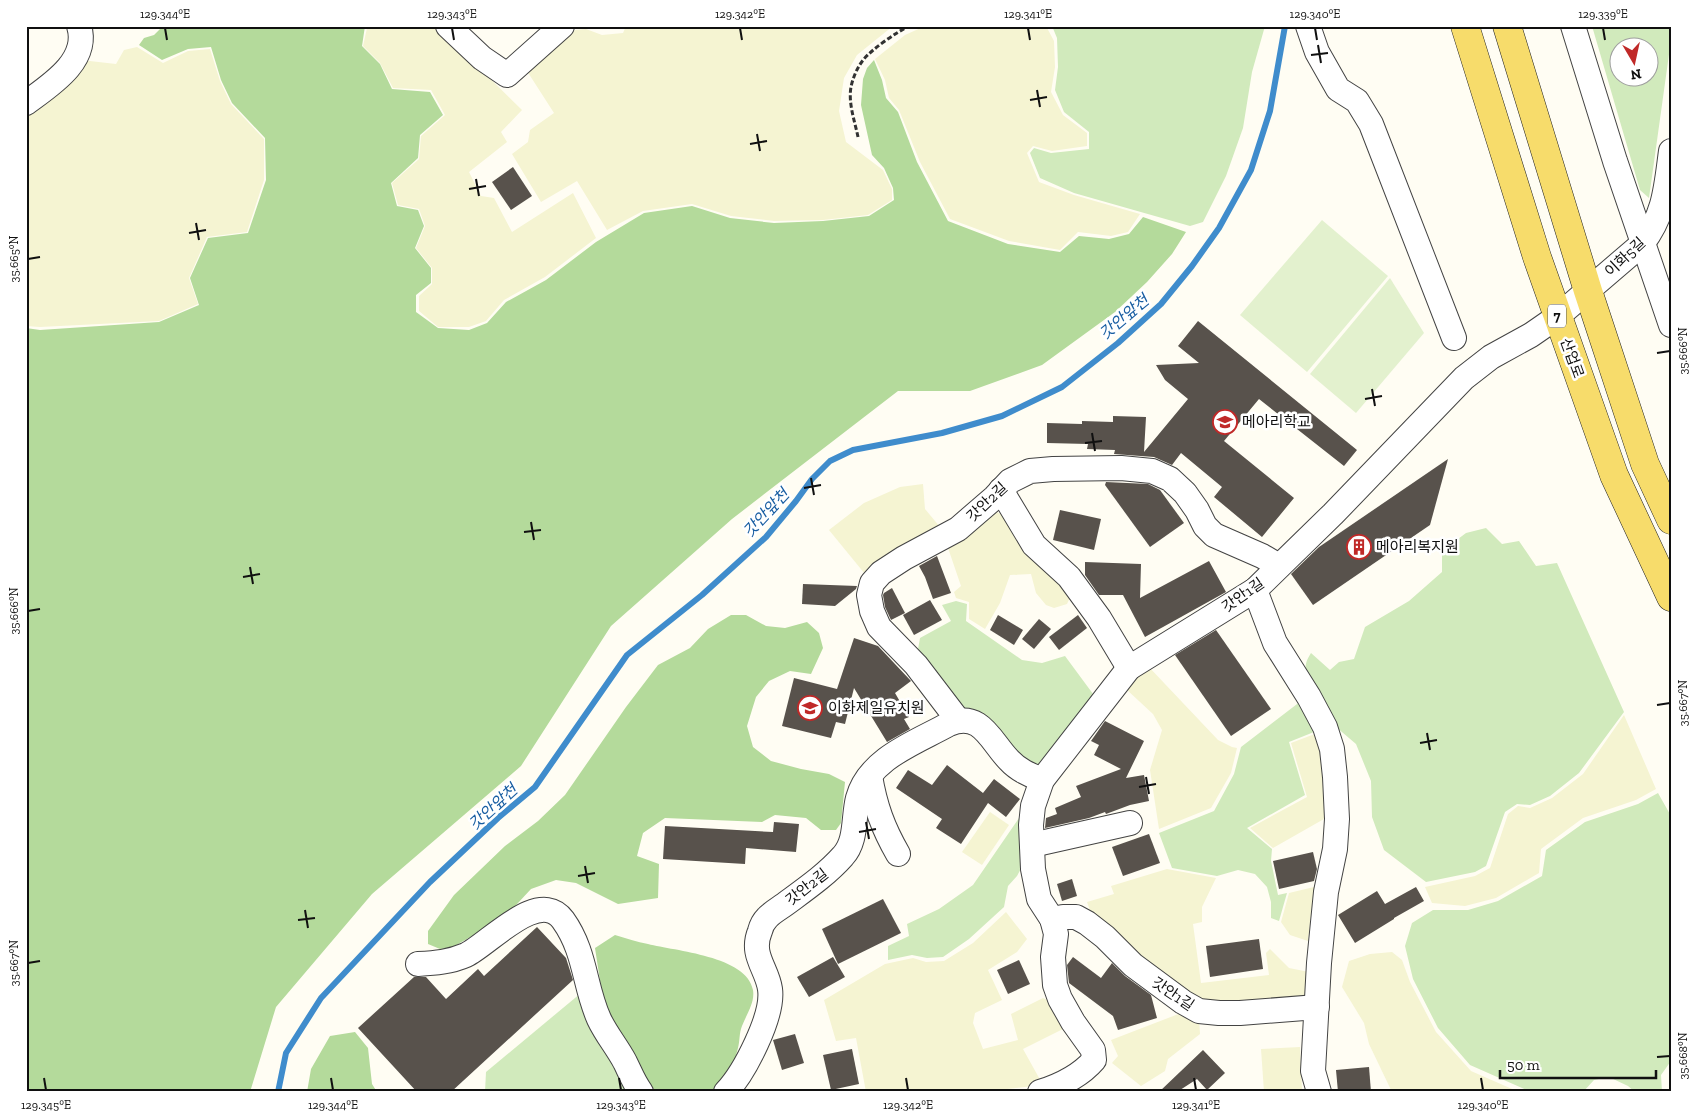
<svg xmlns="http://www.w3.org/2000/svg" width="1697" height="1118" font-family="'Zilla Slab','Noto Sans KR',serif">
	<rect width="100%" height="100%" fill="#fffdf3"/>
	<g fill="#f5f4d2">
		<polygon points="376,26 437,26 522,110 501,132 507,142 469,172 481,196 494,198 512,232 573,193 596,238 545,277 504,300 486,321 469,327 438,327 419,311 419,296 432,284 432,268 416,248 425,226 419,209 398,205 392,183 419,159 421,136 445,115 431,90 393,88 380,63 363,46 367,28"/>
		<polygon points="626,26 893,26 857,55 844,78 839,111 846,142 883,170 892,189 892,200 868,215 823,220 774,221 731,216 692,204 643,211 607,230 577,181 541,202 512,154 528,142 530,130 554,113 527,71 575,30 586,29 602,35 623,33"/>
		<polygon points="925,26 1046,26 1054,41 1055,67 1051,92 1063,115 1087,133 1087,146 1052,151 1033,146 1027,153 1039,182 1074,195 1140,214 1128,232 1111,236 1078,232 1060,250 1009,241 950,219 920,162 899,110 889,98 885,80 875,59 905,35"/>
		<polygon points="137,47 163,63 188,51 210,49 220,81 231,104 264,139 264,180 247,232 207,237 189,278 198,304 159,321 40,327 26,326 26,110 81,60 116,64 124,50"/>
		<polygon points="923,484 925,509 940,527 865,574 829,530 864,503 900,487"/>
		<polygon points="997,512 1012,521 1072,593 1067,604 1054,608 1046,605 1036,593 1031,574 1010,575 1000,603 985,629 969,619 969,602 956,598 954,592 961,586 947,545 984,519"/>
		<polygon points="1147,665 1218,740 1232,747 1237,748 1231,773 1211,808 1159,829 1150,770 1162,730 1153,714 1126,689"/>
		<polygon points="1624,715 1656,789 1636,800 1583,818 1541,849 1539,873 1496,898 1465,906 1432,903 1425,887 1475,876 1490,868 1508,814 1518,806 1530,808 1552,798 1583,774"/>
		<polygon points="1320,732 1331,815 1273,848 1250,828 1307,797 1291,743"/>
		<polygon points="990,812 1009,825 982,865 962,852"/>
		<polygon points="1167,869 1216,878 1202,907 1202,922 1193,924 1201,983 1269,975 1266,953 1270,949 1289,968 1309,972 1308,1000 1201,1004 1093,919 1087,902 1114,894 1111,886"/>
		<polygon points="1318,886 1311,914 1308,941 1290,935 1281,922 1289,893"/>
		<polygon points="1006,912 1027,939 1017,952 988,970 1002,1000 975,1013 973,1023 983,1049 1018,1040 1011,1014 1043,998 1053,1002 1063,1029 1023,1049 1043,1085 999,1090 997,1092 866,1092 856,1038 836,1041 824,1000 885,964 913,958 926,962 944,961 973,943"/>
		<polygon points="1392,952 1402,960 1410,982 1436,1032 1471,1071 1519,1092 1392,1092 1369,1044 1364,1023 1342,987 1349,961 1370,954"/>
		<polygon points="1181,1013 1199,1018 1200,1034 1168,1059 1165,1071 1141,1086 1112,1063 1118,1056 1111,1040"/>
		<polygon points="1300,1047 1302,1090 1264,1092 1261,1049"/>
	</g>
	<g fill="#d1eabc" fill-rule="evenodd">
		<polygon points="1052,26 1265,26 1252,72 1243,128 1226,176 1203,222 1190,226 1074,193 1040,178 1030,153 1034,148 1051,153 1089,149 1089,132 1064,112 1055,90 1058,67 1057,38"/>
		<path d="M1592,26H1671V40L1649,198L1640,190ZM1620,48H1650V78H1620Z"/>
		<path d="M1486,528L1502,544L1519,541L1536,566L1557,563L1624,712L1579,773L1550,796L1530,805L1517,804L1505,812L1486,866L1475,872L1426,882L1384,850L1372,817L1371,781L1356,744L1322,715C1322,708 1322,698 1319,691C1312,675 1298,673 1311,653L1330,670L1339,662L1354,659L1365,627L1409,601L1442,572V551L1466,533Z"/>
		<polygon points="956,601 967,604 966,621 1022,660 1042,663 1065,656 1096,698 1039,765 1019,757 954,702 917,655 920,638 951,621 942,605"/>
		<polygon points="1301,701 1319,730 1289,742 1305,795 1247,828 1272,849 1271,861 1278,895 1287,893 1279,921 1271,918 1271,902 1267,887 1255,874 1238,870 1217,876 1172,868 1159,833 1214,811 1234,774 1241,747"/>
		<polygon points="1658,793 1671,816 1671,1061 1661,1075 1662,1092 1635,1092 1628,1086 1609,1077 1594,1080 1583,1092 1531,1092 1470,1065 1438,1028 1413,979 1405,946 1412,923 1433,910 1468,910 1498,901 1542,876 1546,850 1585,822 1638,804"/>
		<polygon points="1019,818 1023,821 1024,863 1017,876 1008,886 1004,907 969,939 943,957 927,958 912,955 888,960 888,946 909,936 907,924 939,909 973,885"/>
		<polygon points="581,993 628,1092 485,1092 486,1072"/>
	</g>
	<g fill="#b4da9b">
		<polygon points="163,26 365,26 362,46 380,64 392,89 430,92 443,115 420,135 418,158 391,183 397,206 418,210 424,226 415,248 431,268 431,283 416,295 416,312 438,328 469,330 487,323 506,302 546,280 596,242 644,213 692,206 730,218 774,223 823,221 869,216 894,200 893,188 884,168 872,155 861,105 863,79 867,68 874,60 882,80 886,98 898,112 917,162 948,221 1008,244 1060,252 1079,236 1109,239 1129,234 1143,217 1186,232 1172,254 1147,282 1115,312 1042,365 970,391 898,391 732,519 611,626 521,766 372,894 276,1007 250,1092 26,1092 26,328 40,330 159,322 199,305 190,278 208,238 248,233 266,180 265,138 232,103 221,80 211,47 188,49 162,60 139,45 144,38 154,35"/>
		<polygon points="731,615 746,615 766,626 785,628 807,622 819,633 823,648 811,674 790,671 769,681 756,697 747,726 753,747 771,761 801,769 829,774 845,782 841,823 836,830 821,830 806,818 775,815 762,822 665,818 643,833 637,856 659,864 658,898 618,904 576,883 556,880 531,889 504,918 451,948 440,949 428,944 428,931 454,895 505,846 538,821 565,795 626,707 658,665 690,648 708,629"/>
		<path d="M615,935C626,938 637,942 648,944C675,951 747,956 753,990C755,1003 747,1013 742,1026C739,1033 740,1041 738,1048C733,1068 727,1076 715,1092H657L648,1083L621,1038L603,1000L595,948Z"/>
		<polygon points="355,1032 368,1048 372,1084 377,1092 307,1092 311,1069 330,1036"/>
	</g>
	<g fill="#e3f1ce">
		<polygon points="1322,220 1388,276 1307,372 1240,315"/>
		<polygon points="1390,278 1424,333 1356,413 1310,374"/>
	</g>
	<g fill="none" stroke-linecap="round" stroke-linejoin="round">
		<polyline stroke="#3f8ccc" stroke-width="6" points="278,1092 286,1053 321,998 430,882 498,818 535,787 627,655 702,595 766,537 796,501 812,479 830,461 853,450 942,433 1002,416 1062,387 1118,343 1161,304 1192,266 1219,228 1251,170 1270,111 1285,26"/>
	</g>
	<g fill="#58524c">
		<polygon points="513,167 532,196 511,210 492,182"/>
		<polygon points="1198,321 1357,450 1344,466 1259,399 1224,441 1294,498 1262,537 1214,497 1222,487 1181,453 1172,465 1154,457 1114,454 1115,450 1087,449 1088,444 1047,443 1047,423 1082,424 1082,421 1113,422 1113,416 1146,417 1144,452 1188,399 1165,380 1156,365 1199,363 1178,346"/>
		<polygon points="1448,459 1430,525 1313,605 1291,574 1319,547"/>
		<polygon points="1106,482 1148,484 1160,490 1184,523 1150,547 1105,485"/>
		<polygon points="1060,510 1101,519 1094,550 1053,540"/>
		<polygon points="937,556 951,593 933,599 925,577 919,566"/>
		<polygon points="1209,561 1226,592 1145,637 1123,595 1099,595 1085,575 1085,562 1141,564 1140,598"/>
		<polygon points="803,584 857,586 856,589 835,606 802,604"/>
		<polygon points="892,588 905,613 891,620 885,607 883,595 884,593"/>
		<polygon points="930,600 942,620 914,635 903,615"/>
		<polygon points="998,615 1023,630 1014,645 990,630"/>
		<polygon points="1078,615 1087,628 1059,650 1049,637"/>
		<polygon points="1039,619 1051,629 1034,649 1022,639"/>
		<polygon points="1216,630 1271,709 1231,736 1175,655"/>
		<polygon points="854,638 878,646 911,681 895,693 909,717 904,719 910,729 887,742 854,688 845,724 836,722 831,738 782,726 794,678 837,689"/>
		<polygon points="1105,721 1144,741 1126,778 1144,775 1149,801 1130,805 1106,814 1105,812 1089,818 1045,828 1046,818 1057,814 1055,808 1081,797 1076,786 1121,769 1094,755 1099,745 1091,741"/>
		<polygon points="947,765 983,793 994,779 1020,799 1006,817 988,803 961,844 936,828 942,819 896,788 908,770 932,785"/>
		<polygon points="774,822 799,824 796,852 746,848 745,864 663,859 665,826 773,832"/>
		<polygon points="1149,834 1160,863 1123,876 1112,847"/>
		<polygon points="1313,852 1317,869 1314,881 1279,889 1273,861"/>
		<polygon points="1072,879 1077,896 1062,901 1057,884"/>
		<polygon points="1416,887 1424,901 1394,918 1394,919 1355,943 1338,915 1377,891 1385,904"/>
		<polygon points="883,899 901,933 838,964 822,929"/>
		<polygon points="537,927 566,958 573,980 451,1092 417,1092 358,1028 414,977 426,977 446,999 478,969 484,976"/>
		<polygon points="1259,939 1263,969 1210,977 1206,946"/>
		<polygon points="833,957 845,977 809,997 797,977"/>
		<polygon points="1073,957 1101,978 1112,963 1125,976 1151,995 1157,1018 1118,1030 1113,1016 1069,983 1067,965"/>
		<polygon points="1019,960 1030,984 1008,994 997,970"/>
		<polygon points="795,1034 804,1063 782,1070 773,1040"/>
		<polygon points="852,1049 859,1084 831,1090 823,1055"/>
		<polygon points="1203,1050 1225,1073 1207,1090 1197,1079 1177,1092 1159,1092"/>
		<polygon points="1369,1067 1371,1092 1338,1092 1336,1070"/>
	</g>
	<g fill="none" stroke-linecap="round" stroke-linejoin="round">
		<defs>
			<g id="minor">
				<polyline points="448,26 482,58 507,75 562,26"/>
				<polyline points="1308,26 1317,52 1338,89 1357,101 1371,124 1454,338"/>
				<polyline points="1573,26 1615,161 1671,325"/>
				<path d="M26,103C49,86 90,61 79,26"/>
				<polyline points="1001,490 1034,545 1069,577 1099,618 1129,668"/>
				<polyline points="1255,590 1275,643 1309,697 1325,727 1332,749 1335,777 1337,819 1335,849 1326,892 1319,963 1313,1071 1319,1092"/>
				<polyline points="958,720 916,665 879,627 872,611 869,595 872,583 881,573 904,558 958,529 995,497 1010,481 1030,471 1053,469 1121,468 1152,471 1170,479 1185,493 1197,510 1205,526 1214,535 1262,556 1279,566"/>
				<path d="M870,776C875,806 883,828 898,854"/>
				<polyline points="1032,845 1130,823"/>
				<polyline points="1052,919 1063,917 1076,917 1087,923 1105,937 1133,965 1183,1002 1199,1011 1219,1013 1240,1013 1317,1007"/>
				<path d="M418,964C435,963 450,962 466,955C489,944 539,887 563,920C586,952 584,986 599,1019C606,1034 617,1047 625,1062C630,1072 634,1083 641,1092"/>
				<path d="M726,1092C744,1073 774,1016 770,989C767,968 750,955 760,931C761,927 764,921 767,918C772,912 782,907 788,902C807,888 827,874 843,856C857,841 853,817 858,798C869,758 917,742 949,724C981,710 991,742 1009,760C1018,770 1030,775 1042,780"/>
				<path d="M1040,1092C1059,1086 1081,1075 1094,1060L1093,1050L1073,1022L1060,999L1055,985L1053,957L1056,934L1052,919L1039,899L1033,869L1031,825L1033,806L1042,780L1129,668L1255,590L1333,514L1464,378L1491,357L1531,335L1557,317L1642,244C1665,214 1666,188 1671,151"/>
			</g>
			<g id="major">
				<polyline points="1465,26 1537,257 1614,475 1671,597"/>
				<polyline points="1507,26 1588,291 1645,464 1671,520"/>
			</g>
		</defs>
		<use href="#minor" stroke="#434343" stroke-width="26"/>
		<use href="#major" stroke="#212121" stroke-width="29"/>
		<path stroke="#323232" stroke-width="3" stroke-dasharray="5 2.5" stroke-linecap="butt" d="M858,137C855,122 848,103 851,87C853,77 858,66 864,59C872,49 897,32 909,26"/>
		<use href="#minor" stroke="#fff" stroke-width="24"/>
		<use href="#major" stroke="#f7dc6b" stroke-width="28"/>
	</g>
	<path fill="none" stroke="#101010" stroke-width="2" d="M165,28L167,40M452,28L454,40M740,28L742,40M1028,28L1030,40M1315,28L1317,40M1603,28L1605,40M1318,45L1321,63M1311,55L1328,53M1037,90L1040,107M1030,100L1047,97M757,134L760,151M750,144L767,141M476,179L479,196M469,189L486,186M196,223L199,240M189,233L206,230M28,259L40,257M1657,353L1670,351M1372,389L1375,406M1365,399L1382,396M1092,433L1095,451M1085,443L1102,441M811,478L814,495M804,488L821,485M531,522L534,540M524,532L541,530M250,567L253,584M243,577L260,574M28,611L40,609M1657,705L1670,703M1427,733L1430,750M1420,743L1437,740M1146,777L1149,794M1139,787L1156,784M866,822L869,839M859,832L876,829M585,866L588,883M578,876L595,873M305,910L308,928M298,920L315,918M28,963L40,961M1657,1057L1670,1056M44,1078L46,1090M331,1078L333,1090M619,1078L621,1090M906,1078L908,1090M1194,1078L1196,1090M1481,1078L1483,1090"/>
	<defs>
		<symbol id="school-ring" viewBox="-11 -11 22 22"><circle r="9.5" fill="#fff" stroke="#c02928" stroke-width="1.5"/><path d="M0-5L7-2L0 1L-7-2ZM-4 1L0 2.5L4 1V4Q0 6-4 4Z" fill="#c02928"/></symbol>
		<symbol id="building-ring" viewBox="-11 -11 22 22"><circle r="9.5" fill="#fff" stroke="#c02928" stroke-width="1.5"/><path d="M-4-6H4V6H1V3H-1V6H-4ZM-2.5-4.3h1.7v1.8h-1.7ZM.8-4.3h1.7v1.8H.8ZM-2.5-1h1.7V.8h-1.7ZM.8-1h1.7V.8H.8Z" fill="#c02928"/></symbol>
	</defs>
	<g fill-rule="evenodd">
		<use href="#school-ring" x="1211" y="408" width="28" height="28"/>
		<use href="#building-ring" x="1345" y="533" width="28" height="28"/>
		<use href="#school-ring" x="796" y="694" width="28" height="28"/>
	</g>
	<g text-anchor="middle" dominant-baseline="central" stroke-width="5" stroke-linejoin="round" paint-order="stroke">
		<rect fill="#fff" stroke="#585858" stroke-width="1" x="1548" y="304.5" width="18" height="23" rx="4"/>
		<g font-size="14" font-weight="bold" fill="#101010">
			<text x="1557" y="316">7</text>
		</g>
		<g font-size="15" fill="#101010" stroke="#fff">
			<text transform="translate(1625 257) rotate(-43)">이화5길</text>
			<text transform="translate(1572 358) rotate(70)">산업로</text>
			<text transform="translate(987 502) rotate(-43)">갓안2길</text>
			<text transform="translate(1243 595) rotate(-35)">갓안1길</text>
			<text transform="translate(807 887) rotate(-38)">갓안2길</text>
			<text transform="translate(1173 994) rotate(34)">갓안1길</text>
		</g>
		<g font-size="15" fill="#101010" stroke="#fff" text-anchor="start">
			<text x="1242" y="422">메아리학교</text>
			<text x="1376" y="547">메아리복지원</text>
			<text x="828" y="708">이화제일유치원</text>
		</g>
		<g font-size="16" font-style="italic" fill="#195ea2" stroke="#fff">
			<text transform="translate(1124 317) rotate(-40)">갓안앞천</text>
			<text transform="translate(766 513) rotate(-47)">갓안앞천</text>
			<text transform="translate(493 807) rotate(-42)">갓안앞천</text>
		</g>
	</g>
	<rect width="1697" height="1118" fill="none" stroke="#ffffff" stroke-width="55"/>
	<g transform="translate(1634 62) rotate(171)"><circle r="24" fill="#ffffff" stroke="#9f9f9f"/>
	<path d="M0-4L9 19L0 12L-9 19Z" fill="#c02928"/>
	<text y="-8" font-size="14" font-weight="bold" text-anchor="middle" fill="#101010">N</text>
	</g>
	<path d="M1500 1070v8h156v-8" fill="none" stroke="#101010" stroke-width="2.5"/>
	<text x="1507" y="1070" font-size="15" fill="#101010" stroke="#ffffff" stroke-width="4" paint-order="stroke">50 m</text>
	<rect x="28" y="28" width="1642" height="1062" fill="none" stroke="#101010" stroke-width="2"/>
	<g font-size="12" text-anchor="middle" fill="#101010">
		<text x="165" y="18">129.344°E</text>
		<text x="452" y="18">129.343°E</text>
		<text x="740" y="18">129.342°E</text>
		<text x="1028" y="18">129.341°E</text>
		<text x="1315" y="18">129.340°E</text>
		<text x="1603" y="18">129.339°E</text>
		<text transform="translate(14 259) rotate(-90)" y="4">35.665°N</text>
		<text transform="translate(1683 351) rotate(-90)" y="4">35.666°N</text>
		<text transform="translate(14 611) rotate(-90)" y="4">35.666°N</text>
		<text transform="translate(1683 703) rotate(-90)" y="4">35.667°N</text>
		<text transform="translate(14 963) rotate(-90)" y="4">35.667°N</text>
		<text transform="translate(1683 1056) rotate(-90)" y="4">35.668°N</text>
		<text x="46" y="1109">129.345°E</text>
		<text x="333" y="1109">129.344°E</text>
		<text x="621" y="1109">129.343°E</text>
		<text x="908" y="1109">129.342°E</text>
		<text x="1196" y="1109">129.341°E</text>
		<text x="1483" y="1109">129.340°E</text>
	</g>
</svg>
